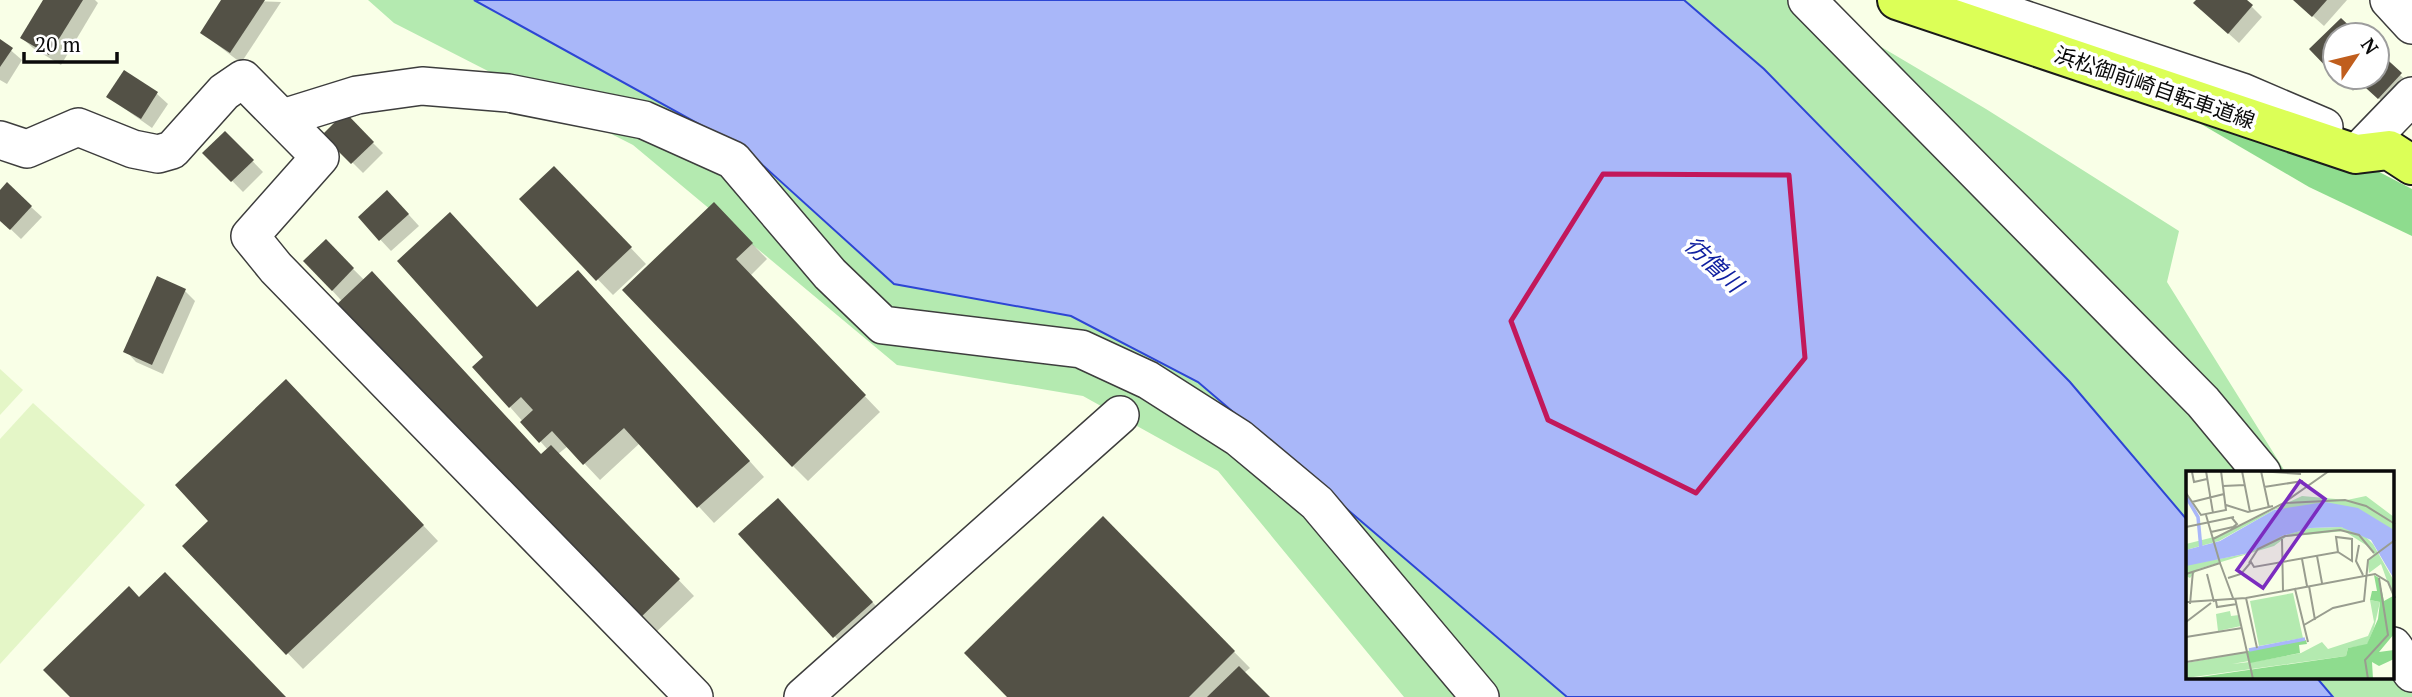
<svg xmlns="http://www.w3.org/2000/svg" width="2412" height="697" font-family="'PT Serif','Noto Sans JP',serif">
	<rect width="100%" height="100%" fill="#f9ffe7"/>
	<g fill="#e4f6c7">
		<polygon points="0,369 23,390 0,415"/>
		<polygon points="33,403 145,505 0,664 0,439"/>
	</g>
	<g fill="#b4eab0">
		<polygon points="368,0 521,0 1111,316 1365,502 1587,697 1404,697 1218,471 1083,396 897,365 633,145 394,23"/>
		<polygon points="1676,0 1802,0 1986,109 2179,231 2167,282 2286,473 2188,473 2188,527"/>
		<polygon points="2393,644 2412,675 2412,697 2327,697 2311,678 2393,678"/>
	</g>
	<polygon fill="#8edc8e" points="2153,96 2360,162 2412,189 2412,236 2309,187"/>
	<polygon fill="#a9b7f9" stroke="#2d46d4" stroke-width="2" points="474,0 1684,0 1764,69 2070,382 2188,521 2188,678 2317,678 2333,697 1567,697 1198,382 1071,316 894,284 746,150"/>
	<g fill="#0003">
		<polygon points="45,0 95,0 98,3 61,65 33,48 22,38"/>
		<polygon points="223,0 281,2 241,63 202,33"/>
		<polygon points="2198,0 2245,0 2262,17 2239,43 2206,13"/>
		<polygon points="2295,0 2347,0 2324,26"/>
		<polygon points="0,41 22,60 7,84 0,80"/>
		<polygon points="2377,56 2406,80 2384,103 2362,83 2353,91 2338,77 2377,77"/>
		<polygon points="157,94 168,104 152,128 108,97"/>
		<polygon points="345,115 383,153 363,173 325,135"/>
		<polygon points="225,133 263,172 243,192 205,153"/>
		<polygon points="570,184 646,264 613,295 521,200"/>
		<polygon points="0,193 31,207 42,217 21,239 0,219"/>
		<polygon points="398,203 419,226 391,251 360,218"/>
		<polygon points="714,204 767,259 750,276 880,412 808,481 793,466"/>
		<polygon points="325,241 541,456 548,450 510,407 537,309 593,288 764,477 714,523 640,443 600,480 568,446 558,454 694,596 651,637 305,261"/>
		<polygon points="185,291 195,301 163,374 136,362 126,351"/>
		<polygon points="302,397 438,541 303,669 184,546 211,521"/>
		<polygon points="793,516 887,618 850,653 741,534"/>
		<polygon points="1103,519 1250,668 1244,673 1267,697 1009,697"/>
	</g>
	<g fill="#535146">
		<polygon points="43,0 83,0 49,55 20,38"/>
		<polygon points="221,0 265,0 230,53 200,33"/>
		<polygon points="2196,0 2247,0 2253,5 2228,34 2193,3"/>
		<polygon points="2293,0 2327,0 2312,17"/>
		<polygon points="2341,18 2359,35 2335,35 2335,76 2309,49"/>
		<polygon points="0,39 13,48 0,67"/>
		<polygon points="2380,53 2402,73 2378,99 2356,79 2377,77"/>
		<polygon points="124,70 158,92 141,119 106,97"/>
		<polygon points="345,112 374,142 351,164 322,135"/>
		<polygon points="225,131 254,160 231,182 202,153"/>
		<polygon points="554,166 632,247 596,281 519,199"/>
		<polygon points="7,182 32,206 10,230 0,221 0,190"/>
		<polygon points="387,190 409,214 379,241 358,217"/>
		<polygon points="714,202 753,243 736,259 866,395 792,467 622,290"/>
		<polygon points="450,212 537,307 578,270 750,461 697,508 624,428 583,465 552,431 539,443 520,422 533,410 521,397 509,408 472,367 483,357 397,261"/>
		<polygon points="326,239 354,268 332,291 303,261"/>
		<polygon points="372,271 541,454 551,445 680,579 635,623 334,307"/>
		<polygon points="157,276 186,289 152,365 123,352"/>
		<polygon points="286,379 424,525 286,655 182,546 208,521 175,485"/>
		<polygon points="778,498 873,602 833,638 738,534"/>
		<polygon points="1103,516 1235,651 1189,697 1007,697 964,653"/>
		<polygon points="165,572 286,697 70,697 43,670 129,586 139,597"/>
		<polygon points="1239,666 1270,697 1207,697"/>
	</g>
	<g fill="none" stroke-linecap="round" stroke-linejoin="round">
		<defs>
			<g id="minor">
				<polyline points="1807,0 2203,402 2262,473"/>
				<polyline points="1966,0 2242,92 2324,127"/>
				<polyline points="2389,0 2412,25"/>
				<polyline points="283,118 357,95 422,86 508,93 644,120 733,160 830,274 883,325 1081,349 1148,380 1239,438 1317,503 1480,697"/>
				<polyline points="0,140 27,149 78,127 133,149 158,154 172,150 224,92 243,79 320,157 250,236 276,268 694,697"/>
				<polyline points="2356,154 2412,96"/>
				<polyline points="2393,646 2412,673"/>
				<polyline points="803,697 1120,415"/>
			</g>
			<polyline id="major" points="1897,0 2356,154 2389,150 2412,165"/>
		</defs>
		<use href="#minor" stroke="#3d3d3d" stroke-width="40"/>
		<use href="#major" stroke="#1b1b1b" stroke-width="42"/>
		<use href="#minor" stroke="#fff" stroke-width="37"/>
		<use href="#major" stroke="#dcff57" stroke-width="38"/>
	</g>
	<path fill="none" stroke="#c2185b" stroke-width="5" stroke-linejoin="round" d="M1603,174L1789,175L1805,358L1696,493L1548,420L1511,321Z"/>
	<g text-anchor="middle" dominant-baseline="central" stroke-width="7" stroke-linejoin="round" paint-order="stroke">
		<g font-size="21" fill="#0a0a0a" stroke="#fff">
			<text transform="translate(2155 87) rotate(19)">浜松御前崎自転車道線</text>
		</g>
		<g font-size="23" font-style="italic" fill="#0f1fa0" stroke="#fff">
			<text transform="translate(1714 264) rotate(43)">彷僧川</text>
		</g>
	</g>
	<g transform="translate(2186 471)">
		<rect width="208" height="208" fill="#f9ffe7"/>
		<path d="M116,25L161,29L180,25L208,46V59L90,38L33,70L0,79V73L32,65ZM155,56L175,61L187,73L208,110V129L195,93L183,102L182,91L188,83L183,76L158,60L100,66L88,75L12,98L4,107L0,105V94L59,83L92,66L125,57ZM107,122L117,167L73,175L64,130ZM184,129L194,131L188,157L181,174L162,177L160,185L0,207V192L61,181L63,190L46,193L72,190L115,182L136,171L142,178L182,165L188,151ZM44,140L45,145L53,144L55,155L32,160L30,143Z" fill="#b4eab0"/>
		<path d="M188,104L193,107L198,130L207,125L209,130L208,163L193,181L208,179V188L193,195L186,191L187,208H0L160,185L162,177L181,173L192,148L194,131L184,129L186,120H191ZM120,169L121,173L113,174L114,182L64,192L61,180Z" fill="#8edc8e"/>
		<path d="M139,31L172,37L208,59V108L185,69L155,56L125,57L96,65L63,82L0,95V79L34,70L88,39Z" fill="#a9b7f9"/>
		<path fill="none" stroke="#a9b7f9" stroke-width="3.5" d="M1,27L12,46L15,78M63,179L119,168"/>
		<path fill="none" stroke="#999d8f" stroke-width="2" d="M20,0L27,42M56,0L64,41M72,0L115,3M75,0L83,37M6,1L8,11L21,8M37,15L59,14M78,16L117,10M0,22L15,44L40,39L35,0M6,31L38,23M99,32L159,29L180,35L209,53M40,34L62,41L87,35M20,44L27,68M0,56L48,46M25,61L47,56L51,53L46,47M96,68L97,120M173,74L170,90L177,104M131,85L136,112M116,88L121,115M34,92L47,127M63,92L72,78L99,65L154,59L173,64L188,82M0,103L34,92L27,68L96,33L143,0M21,103L28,131M42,107L55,103L65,91L68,96L152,81L166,90V68L150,66L152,81M123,115L129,149M109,118L189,103L202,111L209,127M49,127L67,208M60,127L71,177M30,130L31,136L51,133M0,131L60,127L109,118L122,171M4,133L7,100M0,151L25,132M118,154L147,137L178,130L182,89L209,69M0,166L56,157M0,191L61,181M182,208L179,189L202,164L193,107"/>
		<path fill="#7b2cbf" fill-opacity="0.15" stroke="#7b2cbf" stroke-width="3.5" d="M114,10L139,28L77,117L51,99Z"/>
		<rect width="208" height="208" fill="none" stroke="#0a0a0a" stroke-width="3.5"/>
	</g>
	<g transform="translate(2356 56) rotate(55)"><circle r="33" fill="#ffffff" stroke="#9d9d9d" stroke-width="2"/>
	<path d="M0-5L12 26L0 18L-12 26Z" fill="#c05e1d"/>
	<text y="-10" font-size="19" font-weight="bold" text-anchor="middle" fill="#0a0a0a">N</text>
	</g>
	<path d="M24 52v10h93v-10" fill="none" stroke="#0a0a0a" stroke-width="3.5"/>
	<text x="35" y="52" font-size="21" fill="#0a0a0a" stroke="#ffffff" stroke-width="5" paint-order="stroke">20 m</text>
</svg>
